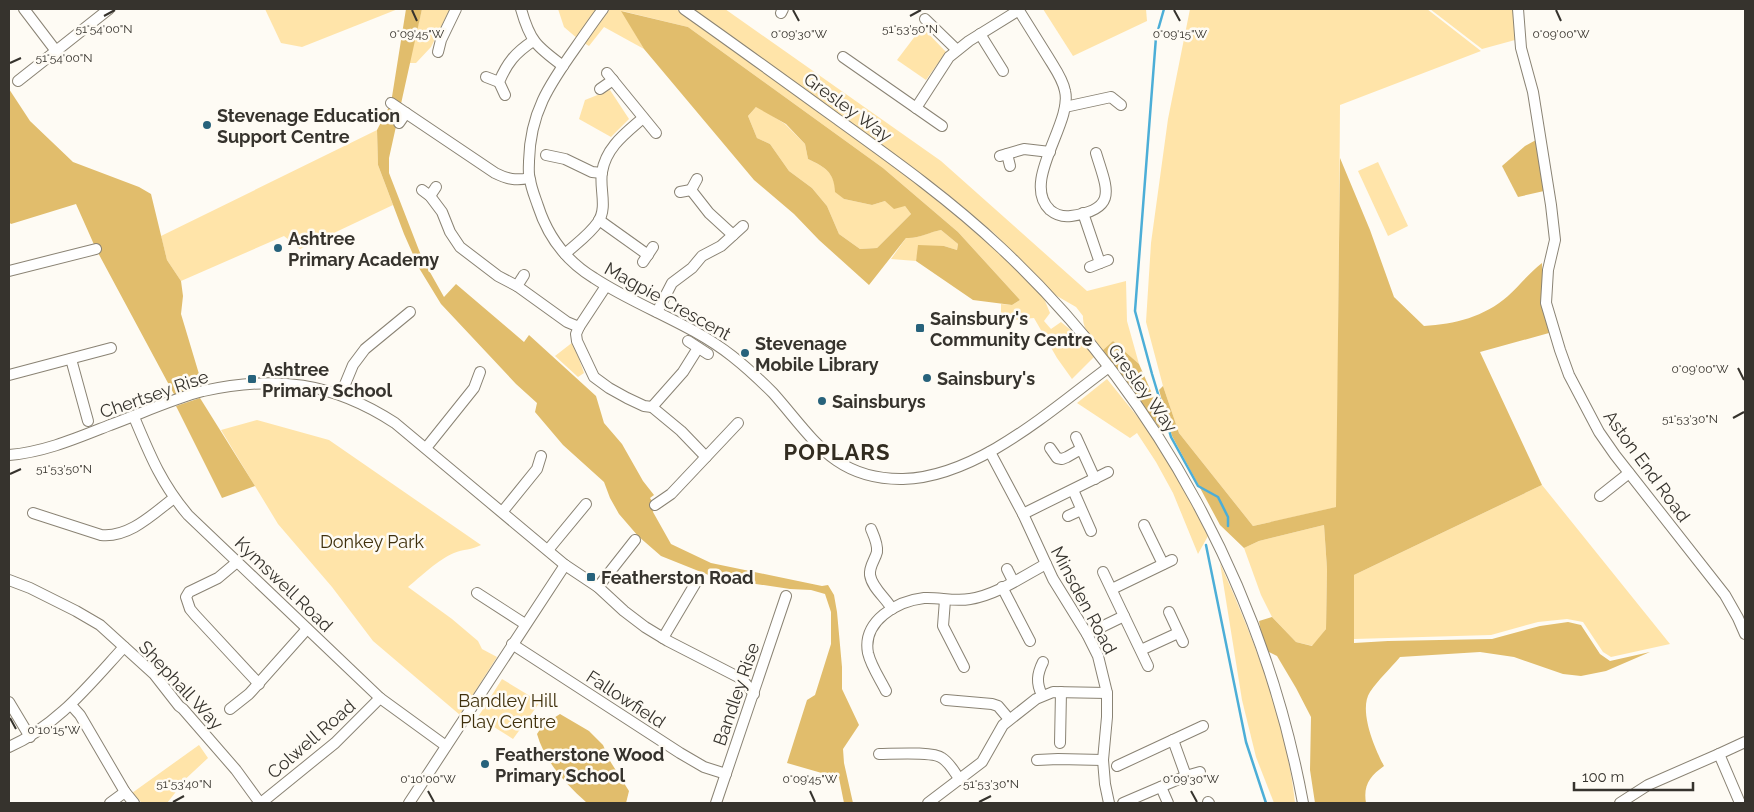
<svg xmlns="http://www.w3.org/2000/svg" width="1754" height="812" font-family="Raleway,sans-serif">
	<rect width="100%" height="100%" fill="#fefbf4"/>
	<g fill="#ffe4a9">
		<polygon points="265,9 398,9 302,47 281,43"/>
		<polygon points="422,9 450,9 431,47 416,63 409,63"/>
		<polygon points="558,9 598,9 578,39 564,27"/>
		<polygon points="610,9 676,9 883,156 945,204 1009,261 1043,296 1050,313 1044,321 1051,329 1061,322 1078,336 1094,357 1072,379 1057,358 1034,318 1001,321 1001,304 1012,305 1020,300 958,232 883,168 688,27 622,11 644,49 604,27 589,46 584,43"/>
		<path d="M692,9H725L941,161L1087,291L1126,281L1127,321L1139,364L1113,341L1102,351C1094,341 1082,330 1083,316L1076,307L1050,292L994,233L940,188Z"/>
		<polygon points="1043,9 1146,9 1147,21 1073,56"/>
		<polygon points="1190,9 1427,9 1481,51 1340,105 1337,507 1253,526 1179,433 1163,386 1146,322 1151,243 1168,119"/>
		<polygon points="1430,9 1513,9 1515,40 1482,49"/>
		<polygon points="922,27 946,52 926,80 897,60"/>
		<polygon points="610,90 629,119 611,137 579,119 585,100"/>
		<path d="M757,106L785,124L805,144L808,159C825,167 834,172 836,192L844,199L872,205L885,201L905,206L911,214L877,248L860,249L839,234L827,206L812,188L789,171L770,144L757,138L748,116Z"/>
		<polygon points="377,130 378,165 393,205 300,249 284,236 181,281 167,260 161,236"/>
		<polygon points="1378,162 1408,226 1388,236 1358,171"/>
		<path d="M941,230L958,244L957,250L944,246H919L916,261L891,259L906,238C919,239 928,232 941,230Z"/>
		<polygon points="573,342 584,373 578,377 555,356"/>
		<polygon points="1107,379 1145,426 1181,484 1208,536 1198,554 1173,493 1156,462 1137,433 1130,438 1077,403"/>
		<path d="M257,420L329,440L481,545C472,550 463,549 454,553C439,559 420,577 408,587L452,619L478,641L482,649L497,657L460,715L373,641L332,587L278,524L221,430Z"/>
		<polygon points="1542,485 1670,644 1611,657 1603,652 1583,622 1567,619 1538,622 1491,635 1354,639 1354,575"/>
		<polygon points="1324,525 1327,569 1326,629 1313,646 1296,642 1272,617 1261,595 1244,548 1259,541"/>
		<path d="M1220,563C1254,640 1286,720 1295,803H1274L1256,757L1242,700Z"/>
		<polygon points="502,679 540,702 513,739 478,717"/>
		<polygon points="199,745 208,758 179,785 175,793 167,803 142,803 132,793"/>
	</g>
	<g fill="#e1bd6c" fill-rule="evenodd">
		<polygon points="406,9 422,9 389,158 389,173 422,258 444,297 456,284 524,342 529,335 596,396 604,423 622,444 643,481 654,495 650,498 655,506 653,512 671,544 711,563 822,586 828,585 834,595 837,612 842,667 842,689 859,725 843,749 844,763 853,803 844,803 839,778 787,763 807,700 815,695 831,644 831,612 825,594 811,590 790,589 716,578 661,556 638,536 619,514 610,498 604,482 563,445 535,412 537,403 516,384 441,304 419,268 404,234 378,165 377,130 391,103"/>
		<path d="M621,11L688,27L883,168L958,232L1020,300L1012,305L973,300L916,261L918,245L944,246L957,250L958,244L941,230C929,232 919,239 906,238L869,285L819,240L794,214L754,180L644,49ZM756,107L786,124L805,144L808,159C825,167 834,172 835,192L844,199L872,205L885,201L894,209L905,206L911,214L877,248L860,249L839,234L827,206L812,188L789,171L770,144L757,138L748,116Z"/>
		<polygon points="9,89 30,121 73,162 139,187 151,194 167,260 181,281 183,296 181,314 202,384 175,396 96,249 76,204 11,224 9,222"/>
		<polygon points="1536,140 1544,191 1518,197 1502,166 1525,146"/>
		<path d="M1340,158L1370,230L1394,297L1424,326C1455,324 1484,317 1508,296C1520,285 1529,273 1542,263L1543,303L1549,333L1480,352L1542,485L1354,575V643L1388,641L1492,639L1540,626L1568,622L1581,625L1600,654L1610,661L1650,652L1606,671L1581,676L1563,674L1514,657L1480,652L1400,657C1390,669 1378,680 1370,692C1358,710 1375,749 1384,766C1370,776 1363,785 1366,803H1315L1310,770L1311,717L1296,688L1277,656L1269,652L1262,639L1259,621L1272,617L1296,642L1312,646L1326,629L1327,569L1324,525L1259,541L1244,548L1220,525L1172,436L1159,390L1163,386L1179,433L1253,526L1336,507Z"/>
		<polygon points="1113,341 1139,364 1157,405 1164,434 1102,351"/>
		<polygon points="200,398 255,486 222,498 176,406"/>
		<path d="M560,714L589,731L603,745L610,761L629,791L626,803H587C566,784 545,762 537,734L543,725Z"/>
	</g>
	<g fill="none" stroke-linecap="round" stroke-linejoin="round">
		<g stroke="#4caed7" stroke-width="2.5">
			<polyline points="1164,9 1156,37 1135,311 1152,374 1171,437 1198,486 1218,497 1228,517 1228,526"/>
			<polyline points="1206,545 1246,742 1266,803"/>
		</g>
		<defs>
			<g id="minor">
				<polyline points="24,9 56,51 109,9"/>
				<path d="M521,9C530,41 536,46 563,66"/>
				<path d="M603,9C594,21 585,34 576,47C549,85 530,113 529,161C529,167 528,174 530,179C531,188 535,197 538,206C548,237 566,261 594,278C638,307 690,323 732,356C746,367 760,380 773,393C813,438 834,480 903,479C978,477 1052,409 1109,367"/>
				<path d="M684,9C735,45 786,82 837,119C894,160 950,200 1001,248C1158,395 1264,592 1303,803"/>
				<path d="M1018,9C1028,25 1038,41 1048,57C1054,67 1063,79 1065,91C1073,123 1020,182 1050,210C1056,215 1064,217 1071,216C1120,209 1106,187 1096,153"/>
				<polyline points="1518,9 1521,48 1533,92 1551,205 1555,240 1548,270 1546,303 1560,350 1569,375 1599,432 1615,455 1725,595 1738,618 1745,634"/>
				<polyline points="781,13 783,9"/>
				<polyline points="925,19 957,50"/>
				<polyline points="980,34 1003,71"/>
				<polyline points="438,52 441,40 456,9"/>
				<polyline points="843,57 942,126"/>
				<polyline points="607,73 656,133"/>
				<polyline points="486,77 499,82"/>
				<polyline points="18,81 56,51"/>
				<polyline points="600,89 613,80"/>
				<path d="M505,95L499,82C507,63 515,53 533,41"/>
				<path d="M391,103L495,173C507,179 516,181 529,178"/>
				<polyline points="1065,107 1111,97 1121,105"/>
				<polyline points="916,108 949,57 969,41 1019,10"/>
				<polyline points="399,123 406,113"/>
				<polyline points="1007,154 1010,166"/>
				<polyline points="546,155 565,159 592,172 602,173"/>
				<polyline points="1000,156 1024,149 1050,152"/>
				<polyline points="697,179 691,190 709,213 733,235"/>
				<polyline points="422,190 430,196 442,212 450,232 460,247 498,276 517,286 567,322 579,327 606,286"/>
				<polyline points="680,192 691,190"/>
				<polyline points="430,196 436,187"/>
				<polyline points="1083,213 1100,263"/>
				<polyline points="599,220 648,255"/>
				<path d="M565,254C576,244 590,234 598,222C608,207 599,188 602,172C606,147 626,133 643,118"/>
				<polyline points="643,262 653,247"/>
				<polyline points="1090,267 1108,260"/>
				<polyline points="9,271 96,249"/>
				<polyline points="517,286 524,275"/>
				<polyline points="657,312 672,283 692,268 702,256 721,246 743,226"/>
				<polyline points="579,327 576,334 577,341 594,377 609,388 627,398 644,406 652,407 681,431 706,457"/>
				<polyline points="688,341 708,354"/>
				<polyline points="71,359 88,421"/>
				<polyline points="9,375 111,348"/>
				<polyline points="341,394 353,365 365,349 410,312"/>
				<polyline points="652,407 683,372 698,348"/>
				<path d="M134,417C150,455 161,483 188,515L380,698L446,746"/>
				<polyline points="1076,437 1095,479"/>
				<polyline points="426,448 474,388 480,372"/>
				<polyline points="1050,448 1057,458 1062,459 1067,457 1081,449"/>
				<polyline points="990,452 1023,514 1053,579 1087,634 1098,656 1107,693 1107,717 1103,760 1105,784 1109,803"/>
				<path d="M9,455C45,452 77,438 110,425C140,414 172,399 203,391C276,375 332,382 395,423L565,565L598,587L624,611L645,627L668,641L742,679L754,694"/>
				<polyline points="1073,490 1091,531"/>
				<polyline points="1600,496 1629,473"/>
				<polyline points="655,505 671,494 738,423"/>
				<polyline points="503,511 537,469 541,456"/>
				<path d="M33,513L101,535C129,538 153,514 174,498"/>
				<polyline points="1023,514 1108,472"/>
				<polyline points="1068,516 1081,510"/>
				<polyline points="1144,525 1163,564"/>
				<path d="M871,529C874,536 878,544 877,552C875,560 869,566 870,575C872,588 886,598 892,609"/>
				<polyline points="548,550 586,504"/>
				<polyline points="237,562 218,578 189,592 186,597 190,609 195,615 259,684"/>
				<polyline points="1007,569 1013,581"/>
				<polyline points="1103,572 1124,616"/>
				<polyline points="9,580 30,588 76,611 100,625 154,674 179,706 183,709 236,770 260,803"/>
				<polyline points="598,587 635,540"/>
				<polyline points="1002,587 1030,641"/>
				<polyline points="1112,589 1172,560"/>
				<polyline points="477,593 525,624"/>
				<polyline points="945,600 943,626 964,667"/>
				<polyline points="1169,612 1183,642"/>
				<polyline points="1087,634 1124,616 1148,666"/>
				<polyline points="663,638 698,579"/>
				<polyline points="512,644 680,753 704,767 726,774"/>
				<polyline points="1141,650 1178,633"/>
				<path d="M886,691C880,679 871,666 868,653C862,621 897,601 924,598C939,597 954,602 970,599C996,595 1022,577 1046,564"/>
				<path d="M1042,695C1036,683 1037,674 1043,662"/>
				<polyline points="946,700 992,704 998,706 1009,719"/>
				<polyline points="9,702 30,737"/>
				<polyline points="71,705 80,715 125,792 134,803"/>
				<polyline points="230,709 249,694 307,629"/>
				<polyline points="1173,740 1186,776"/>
				<polyline points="1060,743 1061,692"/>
				<path d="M9,747C57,726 89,685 124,647"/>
				<path d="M879,754C892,754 933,751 942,758C950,763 955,773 960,780"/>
				<polyline points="1037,760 1058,759 1103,760"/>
				<polyline points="1117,766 1203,726"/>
				<polyline points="1161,787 1168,803"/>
				<polyline points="1208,802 1209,803"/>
				<polyline points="110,803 125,792"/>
				<polyline points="261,803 335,743 380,698"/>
				<polyline points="409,803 565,565"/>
				<polyline points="716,803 786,596"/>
				<polyline points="928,803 982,762 1003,725 1036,699 1053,692 1107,693"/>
				<polyline points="1123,803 1186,776 1200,772"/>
				<polyline points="1620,803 1648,785 1719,754"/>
				<polyline points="1740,803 1719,754 1745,742"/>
			</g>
		</defs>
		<use href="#minor" stroke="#8a8374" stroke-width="12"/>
		<use href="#minor" stroke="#fff" stroke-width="10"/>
	</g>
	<path fill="none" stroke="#36332d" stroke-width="2" d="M412,10L417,21M793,10L799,21M1174,10L1180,21M1556,10L1561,21M104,16L115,10M910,16L921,10M10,63L21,58M1738,368L1744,380M1733,418L1744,412M10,474L21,469M10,718L16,729M428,791L434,802M810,791L815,802M1191,791L1197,802M173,802L184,796M979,802L991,796"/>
	<g fill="#27627b" stroke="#fefbf4" stroke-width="2">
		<circle cx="207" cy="125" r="5"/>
		<circle cx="278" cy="248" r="5"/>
		<rect x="915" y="323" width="10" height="10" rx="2.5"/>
		<circle cx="745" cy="353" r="5"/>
		<circle cx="927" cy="378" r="5"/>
		<rect x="247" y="374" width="10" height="10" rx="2.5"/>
		<circle cx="822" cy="401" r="5"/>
		<rect x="586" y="572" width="10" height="10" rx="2.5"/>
		<circle cx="485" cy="764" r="5"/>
	</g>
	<g text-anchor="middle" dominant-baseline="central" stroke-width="5" stroke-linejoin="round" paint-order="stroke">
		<g font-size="18" fill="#36332d" stroke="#fefbf4">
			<text transform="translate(848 107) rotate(36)">Gresley Way</text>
			<text transform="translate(668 301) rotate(29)">Magpie Crescent</text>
			<text transform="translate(1143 388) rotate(54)">Gresley Way</text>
			<text transform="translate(154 394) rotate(-19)">Chertsey Rise</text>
			<text transform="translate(1647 466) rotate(54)">Aston End Road</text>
			<text transform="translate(284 584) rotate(44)">Kymswell Road</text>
			<text transform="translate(1084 600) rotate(62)">Minsden Road</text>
			<text transform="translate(181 685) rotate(47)">Shephall Way</text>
			<text transform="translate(736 694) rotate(-71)">Bandley Rise</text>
			<text transform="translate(626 699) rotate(33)">Fallowfield</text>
			<text transform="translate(311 739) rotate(-41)">Colwell Road</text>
		</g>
		<g font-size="18" font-weight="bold" fill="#36332d" stroke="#fefbf4" text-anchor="start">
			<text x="217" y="115">Stevenage Education<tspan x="217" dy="21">Support Centre</tspan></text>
			<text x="288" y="238">Ashtree<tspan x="288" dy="21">Primary Academy</tspan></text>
			<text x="930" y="318">Sainsbury's<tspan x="930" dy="21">Community Centre</tspan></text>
			<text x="755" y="343">Stevenage<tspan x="755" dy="21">Mobile Library</tspan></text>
			<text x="262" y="369">Ashtree<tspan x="262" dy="21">Primary School</tspan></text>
			<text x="937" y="378">Sainsbury's</text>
			<text x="832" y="401">Sainsburys</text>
			<text x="601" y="577">Featherston Road</text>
			<text x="495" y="754">Featherstone Wood<tspan x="495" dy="21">Primary School</tspan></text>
		</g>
		<g font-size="18" fill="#40310d" stroke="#fefbf4">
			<text x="372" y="541">Donkey Park</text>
			<text x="508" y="700">Bandley Hill<tspan x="508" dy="21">Play Centre</tspan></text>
		</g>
		<g font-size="22" font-weight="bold" letter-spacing="1" fill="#322c20" stroke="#fefbf4">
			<text x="837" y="452">POPLARS</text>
		</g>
	</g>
	<g font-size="12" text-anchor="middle" fill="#36332d" stroke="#fefbf4" stroke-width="5" stroke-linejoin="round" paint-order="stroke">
		<text x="104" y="33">51°54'00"N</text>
		<text x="910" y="33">51°53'50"N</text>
		<text x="417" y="38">0°09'45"W</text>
		<text x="799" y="38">0°09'30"W</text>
		<text x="1180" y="38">0°09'15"W</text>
		<text x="1561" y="38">0°09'00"W</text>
		<text x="64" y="62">51°54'00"N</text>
		<text x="1700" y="373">0°09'00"W</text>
		<text x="1690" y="423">51°53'30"N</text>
		<text x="64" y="473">51°53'50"N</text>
		<text x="54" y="734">0°10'15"W</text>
		<text x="428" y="783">0°10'00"W</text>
		<text x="810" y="783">0°09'45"W</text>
		<text x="1191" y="783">0°09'30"W</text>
		<text x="184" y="788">51°53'40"N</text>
		<text x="991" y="788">51°53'30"N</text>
	</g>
	<rect width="1754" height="812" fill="none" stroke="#36332d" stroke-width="20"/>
	<path d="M1574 782v8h119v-8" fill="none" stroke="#36332d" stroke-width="2.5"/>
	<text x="1582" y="782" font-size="15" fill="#36332d" stroke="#fefbf4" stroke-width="4" paint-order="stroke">100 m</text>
</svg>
